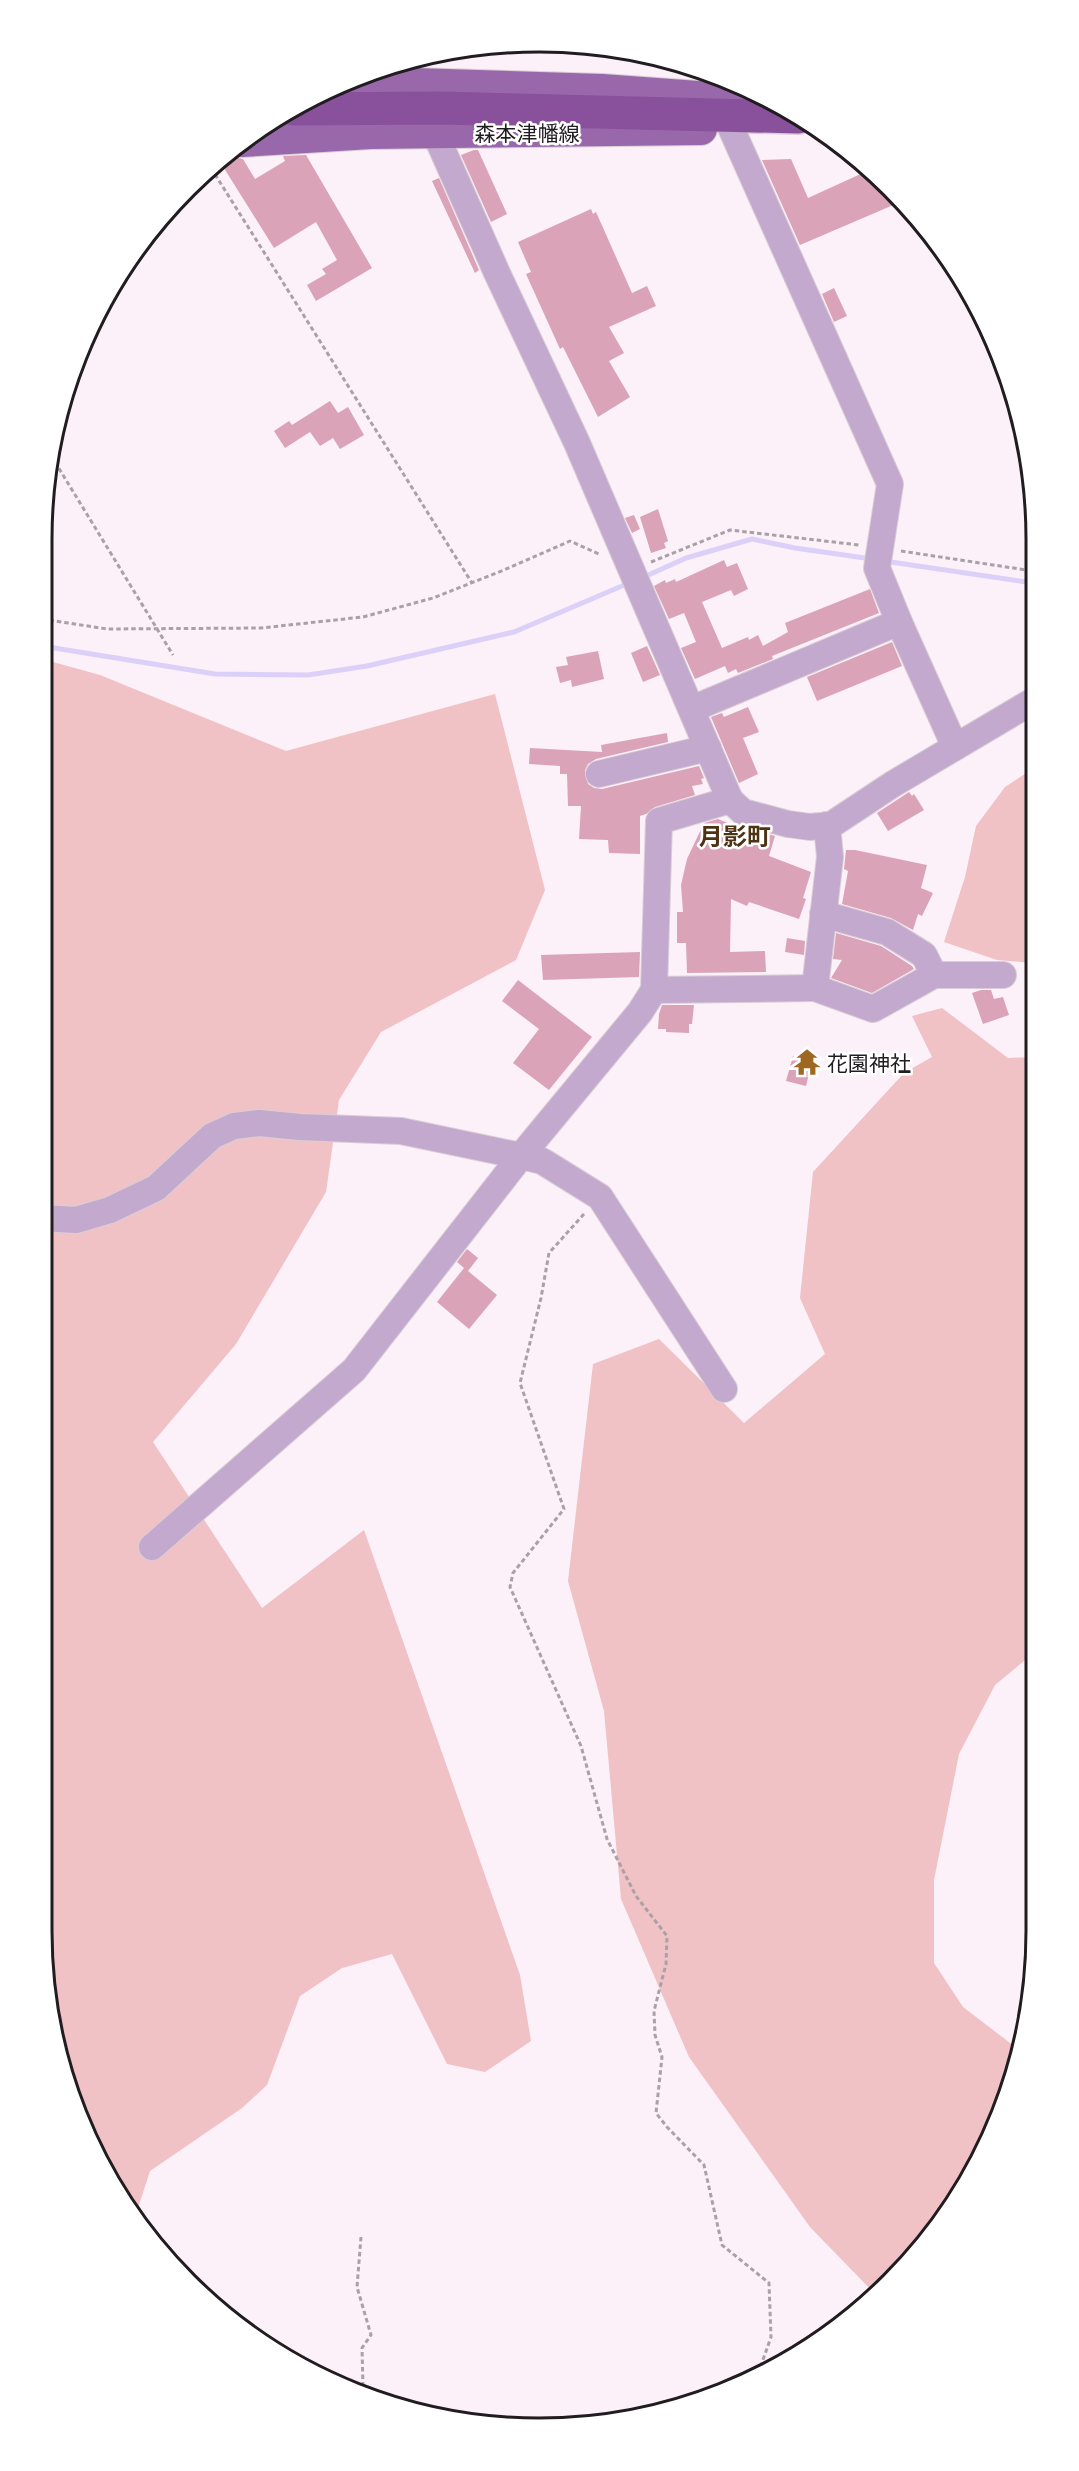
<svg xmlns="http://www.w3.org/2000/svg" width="1079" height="2471" font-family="Barlow,'Noto Sans JP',sans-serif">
	<rect width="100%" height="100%" fill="#fcf0f9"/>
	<g fill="#f0c1c5">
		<polygon points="42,659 100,675 286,751 495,694 545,890 516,960 381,1032 339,1100 326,1192 236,1344 153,1442 262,1608 364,1530 520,1975 531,2041 485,2072 447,2064 392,1954 342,1968 300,1996 267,2085 242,2108 150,2171 135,2217 108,2180 69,2092 42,1931"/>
		<polygon points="1034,768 1034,963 997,960 944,942 965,877 976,826 1005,787"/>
		<polygon points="942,1008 1008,1058 1034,1057 1036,1651 995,1685 959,1754 934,1880 934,1963 963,2007 1018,2049 1010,2092 934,2235 877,2296 810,2227 689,2057 621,1899 604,1711 568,1581 593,1364 659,1339 744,1423 825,1354 800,1298 813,1172 904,1073 932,1057 912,1016"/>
	</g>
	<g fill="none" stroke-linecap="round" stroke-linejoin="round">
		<g stroke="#dbd0f8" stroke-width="5">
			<polyline points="884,561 1033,583"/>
			<polyline points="644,577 686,558 752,539 795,548 872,559"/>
			<polyline points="42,646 215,674 308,675 367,666 514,632 629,583"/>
		</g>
	</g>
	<g fill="#daa3b8">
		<polygon points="474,150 478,150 507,214 491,222 461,155"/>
		<polygon points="306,155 372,268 316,301 307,285 326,274 322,269 337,260 316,222 274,248 222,165 235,157 243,159 255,179 285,161 283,156"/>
		<polygon points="791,159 808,198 865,172 898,203 800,245 762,160"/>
		<polygon points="439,178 479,270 475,273 432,181"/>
		<polygon points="591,209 593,214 596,212 632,293 647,286 656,306 609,327 624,353 609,361 630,397 598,417 563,347 560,349 526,274 531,272 518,242"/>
		<polygon points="834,288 847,316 834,322 822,294"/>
		<polygon points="330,401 338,413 348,407 364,435 340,449 333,438 320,446 310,432 285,448 274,431 289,421 292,425"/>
		<polygon points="658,509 668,541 664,543 666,548 651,553 640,517"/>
		<polygon points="634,515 640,529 632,533 625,518"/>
		<polygon points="724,560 727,567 737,563 748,589 734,596 731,590 702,602 722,648 748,637 749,640 758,635 763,646 788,632 785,623 870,589 879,613 772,656 773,659 738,673 736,669 728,673 725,666 695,679 681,648 696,642 684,613 669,619 654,586 665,580 666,583 675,579 676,582"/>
		<polygon points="892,642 902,666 817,701 807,677"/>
		<polygon points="647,646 660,675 643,682 631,653"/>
		<polygon points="598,651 604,679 572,687 571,680 560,683 556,667 568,665 566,657"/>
		<polygon points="748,707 759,732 743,738 758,774 739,783 711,717 722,713 724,717"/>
		<polygon points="667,733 668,742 596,759 588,764 585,770 588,784 594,788 602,789 699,766 704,778 701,779 703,784 692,786 695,795 655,807 646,814 640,816 640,854 609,853 608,840 579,839 581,806 568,806 567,774 560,774 560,766 529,764 530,748 602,752 601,745"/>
		<polygon points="909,792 912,796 914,794 924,810 888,831 877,813"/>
		<polygon points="718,819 756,835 757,831 775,836 769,856 811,872 803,898 806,899 799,919 749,902 747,906 731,899 730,952 765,951 766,972 687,973 686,943 677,943 677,912 683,912 681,885 687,859 704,823"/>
		<polygon points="846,850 855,850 927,865 921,888 933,893 922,916 918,914 913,930 891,918 842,904 848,871 844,869"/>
		<polygon points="836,933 881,946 912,966 914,969 872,993 831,978 842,960 833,959"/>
		<polygon points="787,938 805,941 804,955 785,952"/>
		<polygon points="640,952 639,977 543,980 541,955"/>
		<polygon points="518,980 592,1037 549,1090 513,1063 539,1029 502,1001"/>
		<polygon points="981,990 991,990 994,999 1003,997 1009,1015 983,1024 972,993"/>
		<polygon points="662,1005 694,1005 692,1024 689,1024 689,1033 666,1032 666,1029 658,1029 659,1014"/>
		<polygon points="793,1056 812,1061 806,1086 786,1081"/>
		<polygon points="467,1249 478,1258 468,1271 497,1295 469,1329 437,1302 464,1268 457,1262"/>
	</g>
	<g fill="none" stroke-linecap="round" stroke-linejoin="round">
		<defs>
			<g id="minor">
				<polyline points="731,128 890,484 877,568 899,622 955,747"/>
				<polyline points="435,133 497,273 577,443 730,800 743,812 788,824 810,827 831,825 893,784 1033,701"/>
				<polyline points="692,709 899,622"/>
				<polyline points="599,774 708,748"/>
				<polyline points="827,825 830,857 815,988 873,1009 934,975"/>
				<polyline points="823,914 887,932 924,955 934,975 1003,975"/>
				<polyline points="654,990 815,988"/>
				<polyline points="42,1218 76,1220 110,1210 156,1188 212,1136 234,1126 259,1123 300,1127 401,1131 521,1156 542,1161 600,1197 724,1389"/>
				<polyline points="152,1547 354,1370 521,1156 640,1012 654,990 659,821 730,800"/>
			</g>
			<g id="major">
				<polyline points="350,82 602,90 767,102"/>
				<polyline points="242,141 370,133 701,129"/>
			</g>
			<polyline id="highway" points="294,109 441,108 798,117"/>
		</defs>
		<use href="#minor" stroke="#d9ced6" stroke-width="28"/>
		<use href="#major" stroke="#d9ced6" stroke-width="34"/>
		<use href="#highway" stroke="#d9ced6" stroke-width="36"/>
		<g stroke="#aaa1a8" stroke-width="3" stroke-dasharray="4.5 3" stroke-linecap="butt">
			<polyline points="211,168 472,583"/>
			<polyline points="55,462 173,655"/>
			<polyline points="901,551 1033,571"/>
			<polyline points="651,562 730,530 859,545"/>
			<polyline points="42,619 107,629 261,628 363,617 433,598 504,570 570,541 601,555"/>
			<polyline points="584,1214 549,1253 541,1298 520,1383 564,1509 513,1573 510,1587 581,1746 607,1839 636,1896 667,1936 666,1964 654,2011 655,2035 662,2057 656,2113 667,2127 704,2165 722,2245 769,2283 771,2337 758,2374"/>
			<polyline points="361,2237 357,2287 371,2335 362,2348 363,2386 366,2391"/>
		</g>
		<use href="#minor" stroke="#c3a9cd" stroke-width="26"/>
		<use href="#major" stroke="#9968aa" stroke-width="32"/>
		<use href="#highway" stroke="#89509c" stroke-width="33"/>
	</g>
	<defs>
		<symbol id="temple-bare" viewBox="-9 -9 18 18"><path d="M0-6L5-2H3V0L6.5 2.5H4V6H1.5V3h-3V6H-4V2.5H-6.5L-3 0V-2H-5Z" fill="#9e6822" stroke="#fff" stroke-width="2.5" paint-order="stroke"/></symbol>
	</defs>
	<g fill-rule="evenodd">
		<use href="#temple-bare" x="788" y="1043" width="38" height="38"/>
	</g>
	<g text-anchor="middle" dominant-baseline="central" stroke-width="5" stroke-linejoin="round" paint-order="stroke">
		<g font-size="21" fill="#201c1f" stroke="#fff">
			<text x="527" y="132">森本津幡線</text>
		</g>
		<g font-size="21" fill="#201c1f" stroke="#fff" text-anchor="start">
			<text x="827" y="1062">花園神社</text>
		</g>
		<g font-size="24" font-weight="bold" fill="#4d3313" stroke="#fff">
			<text x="735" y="835">月影町</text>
		</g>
	</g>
	<path d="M0 0H1079V2471H0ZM539 52H539A487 487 0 0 1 1026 539V1931A487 487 0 0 1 539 2418H539A487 487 0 0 1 52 1931V539A487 487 0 0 1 539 52Z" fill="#fff" fill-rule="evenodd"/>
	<path fill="none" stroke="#201c1f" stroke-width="3" d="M539 52H539A487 487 0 0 1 1026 539V1931A487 487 0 0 1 539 2418H539A487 487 0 0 1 52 1931V539A487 487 0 0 1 539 52Z"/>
</svg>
